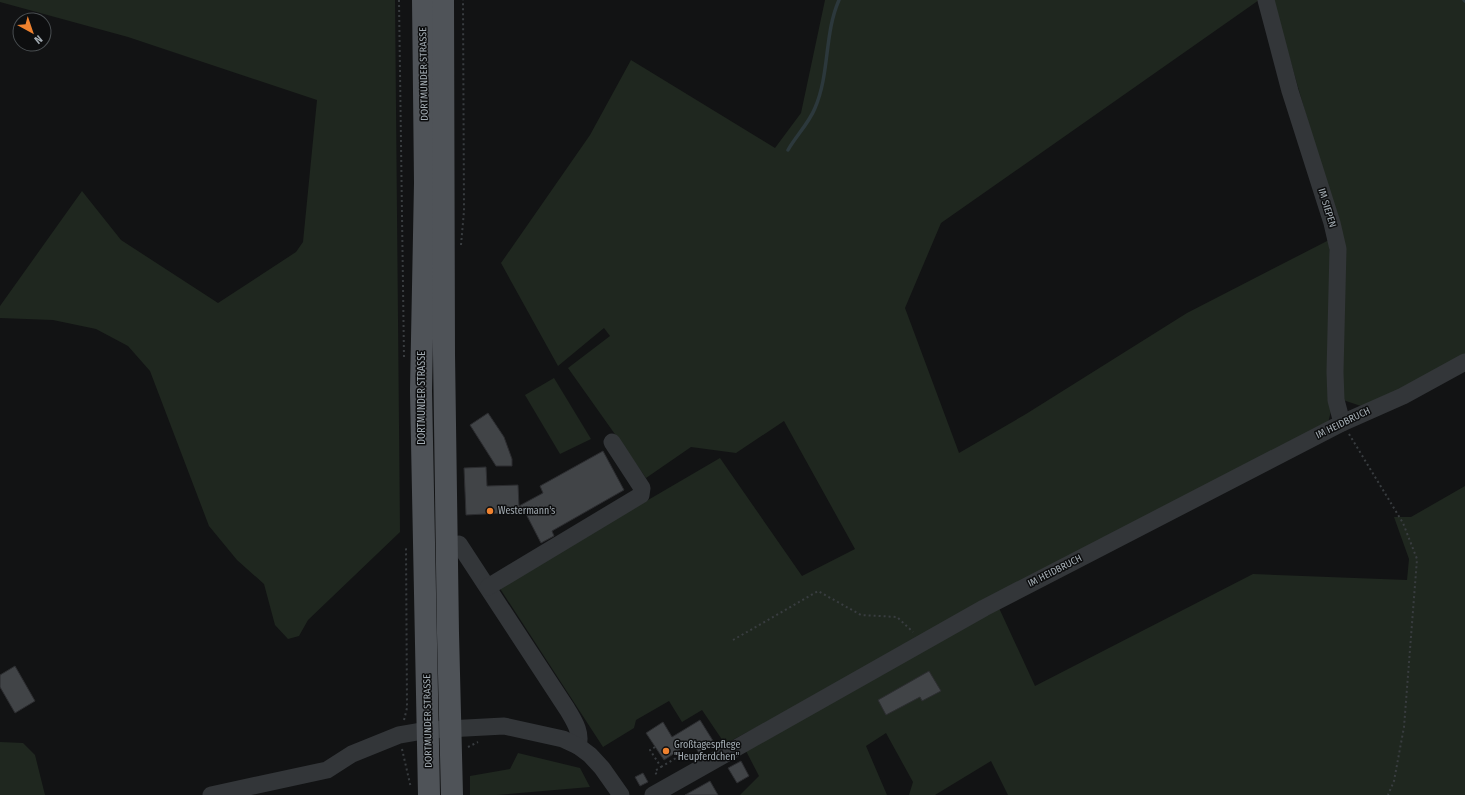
<svg xmlns="http://www.w3.org/2000/svg" width="1465" height="795" font-family="'Fira Sans Condensed',sans-serif">
	<rect width="100%" height="100%" fill="#121314"/>
	<g fill="#1f271f">
		<polygon points="0,0 395,0 400,532 308,620 299,636 288,639 275,625 264,584 237,560 209,526 150,371 128,346 96,329 53,320 0,318 0,306 82,191 121,240 218,303 296,252 303,242 317,100 128,37 0,2"/>
		<polygon points="825,0 1259,0 941,223 905,308 959,453 1026,414 1187,313 1329,240 1332,283 1332,407 1328,423 725,744 702,710 682,722 669,701 636,720 634,728 603,747 499,587 720,458 802,576 855,549 784,421 736,453 691,447 646,478 568,368 610,336 604,328 558,366 501,263 590,135 631,60 775,148 801,113"/>
		<polygon points="1273,0 1465,0 1465,358 1370,409 1343,400 1327,188"/>
		<polygon points="554,378 591,439 560,454 525,395"/>
		<polygon points="1465,486 1465,795 1008,795 991,761 935,795 909,795 913,782 886,733 866,746 887,795 740,795 759,776 746,751 999,608 1035,686 1253,574 1407,580 1409,559 1394,517 1411,517"/>
		<polygon points="0,742 23,743 35,755 45,795 0,795"/>
		<polygon points="518,753 580,768 590,787 497,795 470,795 470,776 510,769"/>
	</g>
	<g fill="none" stroke-linecap="round" stroke-linejoin="round">
		<g stroke="#2c383c" stroke-width="3.5">
			<polyline points="1464,0 1465,1"/>
			<path d="M788,150C796,136 809,123 815,108C830,73 824,34 839,0"/>
		</g>
	</g>
	<g fill="#414447" stroke="#2c2d30">
		<polygon points="488,413 504,437 512,459 512,466 496,466 470,425"/>
		<polygon points="603,451 624,490 552,531 554,536 541,543 525,512 466,515 464,468 486,467 487,486 518,485 519,506 543,493 540,486"/>
		<polygon points="15,666 35,701 15,713 0,687 0,675"/>
		<polygon points="929,671 941,691 922,701 920,697 886,715 878,700"/>
		<polygon points="700,720 715,744 699,753 692,742 664,760 646,733 663,722 672,737"/>
		<polygon points="741,761 749,776 737,783 728,768"/>
		<polygon points="643,773 648,782 640,786 635,777"/>
		<polygon points="710,781 718,795 685,795"/>
	</g>
	<g fill="none" stroke-linecap="round" stroke-linejoin="round">
		<g stroke="#393d40" stroke-width="2" stroke-dasharray="2 3" stroke-linecap="butt">
			<polyline points="399,0 404,357"/>
			<polyline points="461,245 464,211 463,0"/>
			<polyline points="1349,434 1403,523 1417,559 1404,727 1394,781 1388,795"/>
			<polyline points="733,640 818,591 861,615 897,617 913,632"/>
			<polyline points="404,720 407,708 406,547"/>
			<polyline points="468,747 478,742"/>
			<polyline points="655,747 650,750 661,767 655,771 657,776"/>
			<polyline points="402,749 411,788"/>
			<polyline points="661,767 686,752"/>
		</g>
		<g stroke="#333639" stroke-width="17">
			<polyline points="1266,0 1290,91 1332,223 1338,249 1335,372 1336,400 1342,423"/>
			<path d="M459,544L567,709C574,721 582,732 578,746"/>
			<polyline points="488,587 641,495 642,488 612,442"/>
			<polyline points="211,795 327,770 352,754 399,735 428,730 504,726 563,739 578,746 590,755 602,768 621,795"/>
			<polyline points="653,795 984,608 1342,423 1403,396 1465,362"/>
		</g>
		<g stroke="#4f5358" stroke-width="22">
			<polyline points="423,0 425,183 421,391 429,795"/>
			<polyline points="443,0 444,354 448,633 452,795"/>
		</g>
	</g>
	<g fill="#ef822f" stroke="#0d0e0f" stroke-width="1.5">
		<circle cx="490" cy="511" r="4"/>
		<circle cx="666" cy="751" r="4"/>
	</g>
	<g text-anchor="middle" dominant-baseline="central" stroke-width="3" stroke-linejoin="round" paint-order="stroke">
		<g font-size="10" fill="#a4adb4" stroke="#0d0e0f">
			<text transform="translate(424 74) rotate(-91)">DORTMUNDER STRASSE</text>
			<text transform="translate(1327 208) rotate(73)">IM SIEPEN</text>
			<text transform="translate(422 398) rotate(-90)">DORTMUNDER STRASSE</text>
			<text transform="translate(1343 423) rotate(-26)">IM HEIDBRUCH</text>
			<text transform="translate(1055 571) rotate(-27)">IM HEIDBRUCH</text>
			<text transform="translate(428 721) rotate(-91)">DORTMUNDER STRASSE</text>
		</g>
		<g font-size="10" fill="#a4adb4" stroke="#0d0e0f" text-anchor="start">
			<text x="498" y="511">Westermann's</text>
			<text x="674" y="745">Großtagespflege<tspan x="674" dy="12">"Heupferdchen"</tspan></text>
		</g>
	</g>
	<g transform="translate(32 32) rotate(140)"><circle r="19" fill="#0d0e0f" stroke="#494e51"/>
	<path d="M0-3L7 15L0 10L-7 15Z" fill="#ef822f"/>
	<text y="-6" font-size="11" font-weight="bold" text-anchor="middle" fill="#a4adb4">N</text>
	</g>
</svg>
